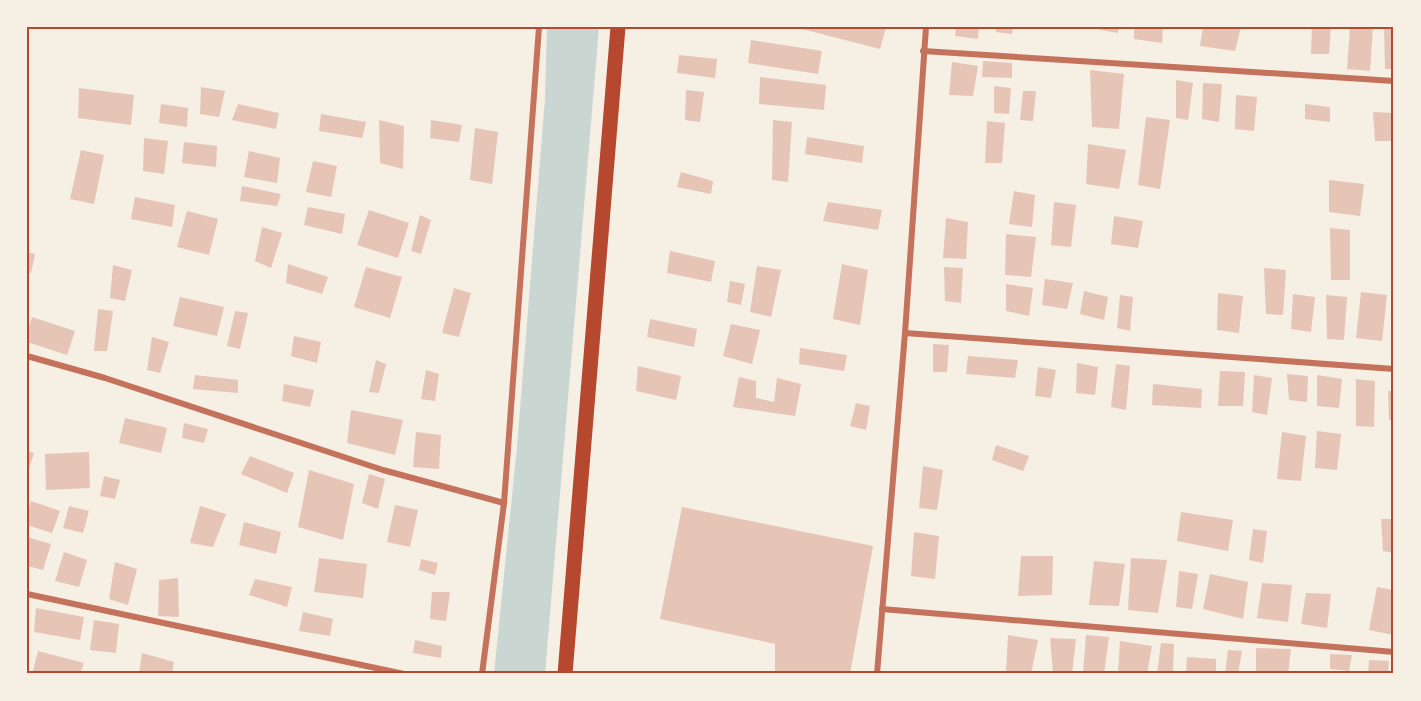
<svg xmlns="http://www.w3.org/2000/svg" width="1421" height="701" font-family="'Fira Sans Condensed',sans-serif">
	<rect width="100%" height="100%" fill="#f6efe4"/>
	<polygon fill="#c9d6d2" points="547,27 599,27 545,674 494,674 517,447 545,99"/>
	<g fill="#e6c5b7">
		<polygon points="794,27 886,27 880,49"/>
		<polygon points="956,27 979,27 978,39 955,36"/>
		<polygon points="996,27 1013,27 1012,34 996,32"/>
		<polygon points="1100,27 1118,27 1118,33 1100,30"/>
		<polygon points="1134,27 1163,27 1162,43 1134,39"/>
		<polygon points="1203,27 1241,27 1235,51 1200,46"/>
		<polygon points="1312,27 1331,27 1329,54 1311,54"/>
		<polygon points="1350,27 1373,27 1370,71 1347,69"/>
		<polygon points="1384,27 1394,27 1394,69 1385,69"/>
		<polygon points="751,40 822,51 818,74 748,63"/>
		<polygon points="679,55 717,59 715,78 677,73"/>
		<polygon points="983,61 1012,63 1012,78 982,77"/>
		<polygon points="952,62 978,66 973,96 949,95"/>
		<polygon points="1090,70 1124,74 1119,129 1092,127"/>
		<polygon points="760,77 826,85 824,110 759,104"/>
		<polygon points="1176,80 1193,83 1188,120 1176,118"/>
		<polygon points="1203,83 1222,84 1219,122 1202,119"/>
		<polygon points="994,86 1011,88 1009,114 994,113"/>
		<polygon points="201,87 225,91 219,117 200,114"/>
		<polygon points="79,88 134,95 131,125 78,118"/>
		<polygon points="686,90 704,92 700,122 685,120"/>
		<polygon points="1023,91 1036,91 1033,121 1020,120"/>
		<polygon points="1236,95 1257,97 1254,131 1235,129"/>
		<polygon points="161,104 188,108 187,127 159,123"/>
		<polygon points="238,104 279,113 276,129 232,120"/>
		<polygon points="1305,104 1330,107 1330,122 1305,119"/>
		<polygon points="1373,112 1394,113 1394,141 1375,141"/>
		<polygon points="321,114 366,122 362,138 319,131"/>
		<polygon points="1146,117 1170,120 1160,189 1138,185"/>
		<polygon points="379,120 404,126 403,169 380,163"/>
		<polygon points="431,120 462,125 459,142 430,138"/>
		<polygon points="773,120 792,122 788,182 772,180"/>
		<polygon points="987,121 1005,123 1002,163 985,163"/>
		<polygon points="475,128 498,132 492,184 470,180"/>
		<polygon points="807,137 864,146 862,163 805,154"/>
		<polygon points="144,138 168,141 164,174 143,171"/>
		<polygon points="184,142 217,146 216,167 182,163"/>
		<polygon points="1088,144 1126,150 1119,189 1086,184"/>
		<polygon points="81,150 104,155 94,204 70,199"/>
		<polygon points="249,151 280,158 277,183 244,177"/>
		<polygon points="313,161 337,166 331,197 306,192"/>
		<polygon points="681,172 713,181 711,194 677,187"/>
		<polygon points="1329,180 1364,184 1360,216 1329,212"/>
		<polygon points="242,186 281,194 277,206 240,201"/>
		<polygon points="1014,191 1035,195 1032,227 1009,224"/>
		<polygon points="135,197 175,205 172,227 131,219"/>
		<polygon points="828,202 882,210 878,230 823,221"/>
		<polygon points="1054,202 1076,205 1071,247 1051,245"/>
		<polygon points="308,207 345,214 342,234 304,225"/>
		<polygon points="369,210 409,223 398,258 357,245"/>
		<polygon points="187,211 218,219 209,255 177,247"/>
		<polygon points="420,215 431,220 421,254 411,251"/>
		<polygon points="1114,216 1143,221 1138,248 1111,244"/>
		<polygon points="946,218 968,222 966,259 943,258"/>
		<polygon points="262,227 282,233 271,268 255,261"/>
		<polygon points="1330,228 1350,230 1350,280 1331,280"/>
		<polygon points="1006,234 1036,237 1031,277 1005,275"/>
		<polygon points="670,251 715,261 711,282 667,273"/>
		<polygon points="27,252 35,254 31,273 27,272"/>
		<polygon points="288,264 328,277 322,294 286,283"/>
		<polygon points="842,264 868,270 860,325 833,319"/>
		<polygon points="113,265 132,270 125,301 110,298"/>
		<polygon points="757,266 781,270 771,317 750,312"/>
		<polygon points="366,267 402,277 390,318 354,307"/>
		<polygon points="944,267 963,268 961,303 945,301"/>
		<polygon points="1264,268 1286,270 1283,315 1266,314"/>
		<polygon points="1045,279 1073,283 1067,309 1042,305"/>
		<polygon points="730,281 745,284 741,305 727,302"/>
		<polygon points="1006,284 1033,288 1029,316 1006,311"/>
		<polygon points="454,288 471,293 459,337 442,333"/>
		<polygon points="1084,291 1108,297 1104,320 1080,314"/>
		<polygon points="1361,292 1387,295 1382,341 1356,338"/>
		<polygon points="1218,293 1243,296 1239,333 1217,330"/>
		<polygon points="1293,294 1315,297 1311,332 1291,329"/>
		<polygon points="1120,295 1133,297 1130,331 1117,328"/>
		<polygon points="1326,295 1347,297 1344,340 1327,339"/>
		<polygon points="180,297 224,307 217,336 173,326"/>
		<polygon points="98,309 113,311 107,351 94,351"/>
		<polygon points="235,311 248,313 240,349 227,346"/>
		<polygon points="32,317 75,331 67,355 27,342 27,334"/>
		<polygon points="650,319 697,329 694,347 647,337"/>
		<polygon points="731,324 760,330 752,364 723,356"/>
		<polygon points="294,336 321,342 317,363 291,356"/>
		<polygon points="152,337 169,342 160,373 147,370"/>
		<polygon points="933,344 949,345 947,372 933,372"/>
		<polygon points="800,348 847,355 844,371 799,364"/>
		<polygon points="968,356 1018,360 1015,378 966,374"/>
		<polygon points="376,360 386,364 379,393 369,392"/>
		<polygon points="1077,363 1098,367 1095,395 1076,393"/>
		<polygon points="1116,364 1130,366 1126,410 1111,407"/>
		<polygon points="638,366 681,376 676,400 636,391"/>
		<polygon points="1038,367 1056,370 1051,398 1035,396"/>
		<polygon points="426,370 439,374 435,401 421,399"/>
		<polygon points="1220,371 1245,372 1243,406 1218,406"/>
		<polygon points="1287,374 1308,376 1307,402 1289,400"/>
		<polygon points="195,375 238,380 238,393 193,389"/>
		<polygon points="1254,375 1272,378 1267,415 1252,412"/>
		<polygon points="1317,375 1342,379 1339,408 1317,406"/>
		<polygon points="739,377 756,381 756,398 774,402 777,378 801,384 795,416 733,407"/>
		<polygon points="1356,379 1375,381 1374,427 1356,426"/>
		<polygon points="284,384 314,390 310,407 282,401"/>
		<polygon points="1153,384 1202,389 1201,408 1152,405"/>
		<polygon points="1388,391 1394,391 1394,420 1389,420"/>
		<polygon points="856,403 870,406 866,430 850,426"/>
		<polygon points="351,410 403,420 395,455 347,443"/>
		<polygon points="125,418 167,428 161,453 119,443"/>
		<polygon points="184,423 208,429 204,443 182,438"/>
		<polygon points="1317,431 1341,434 1337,470 1315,468"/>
		<polygon points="416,432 441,435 439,469 413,467"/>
		<polygon points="1282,432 1306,436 1301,481 1277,479"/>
		<polygon points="996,445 1029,456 1023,471 992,460"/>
		<polygon points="27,451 34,453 28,472 27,472"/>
		<polygon points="89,452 90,488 46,490 45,454"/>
		<polygon points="250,456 294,473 287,493 241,474"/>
		<polygon points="923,466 943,470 937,510 919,508"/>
		<polygon points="309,470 354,484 343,540 298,527"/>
		<polygon points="369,474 385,479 378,509 362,503"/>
		<polygon points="104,476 120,480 115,499 100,496"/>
		<polygon points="31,501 60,511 52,533 27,525 27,513"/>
		<polygon points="395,505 418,510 410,547 387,542"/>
		<polygon points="69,506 89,511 83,533 63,528"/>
		<polygon points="200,506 226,514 213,547 190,543"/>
		<polygon points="682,507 873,546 850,674 775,674 775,644 660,619"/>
		<polygon points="1181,512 1233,520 1228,551 1177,541"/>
		<polygon points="1381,519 1394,519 1394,553 1383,551"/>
		<polygon points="244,522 281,532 276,554 239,545"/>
		<polygon points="1253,529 1267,531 1263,563 1249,560"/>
		<polygon points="914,532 939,536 935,579 911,576"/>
		<polygon points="27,537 51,544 43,570 27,566"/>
		<polygon points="64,552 87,560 79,587 55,581"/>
		<polygon points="1021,556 1053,556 1052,595 1018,596"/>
		<polygon points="319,558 367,564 363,598 314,592"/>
		<polygon points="1131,558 1167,560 1158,613 1128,610"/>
		<polygon points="421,559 438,563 435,575 419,570"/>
		<polygon points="1094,561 1125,564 1119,606 1089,605"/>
		<polygon points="115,562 137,569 128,605 109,599"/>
		<polygon points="1179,571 1198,574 1192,609 1176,607"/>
		<polygon points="1210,574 1248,582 1243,619 1203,609"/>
		<polygon points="178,578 179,617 158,616 159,580"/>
		<polygon points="255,579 292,587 287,607 249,595"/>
		<polygon points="1262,583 1292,585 1288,622 1257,618"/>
		<polygon points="1377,587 1394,590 1394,635 1369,630"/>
		<polygon points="432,592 450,592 446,621 430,619"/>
		<polygon points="1306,593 1331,594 1327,628 1301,624"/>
		<polygon points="36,608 84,617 80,640 34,632"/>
		<polygon points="303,612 333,619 330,636 299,631"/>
		<polygon points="94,620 119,624 116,653 90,650"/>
		<polygon points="1008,635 1038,640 1031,674 1006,673"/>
		<polygon points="1086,635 1109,637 1104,674 1083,673"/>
		<polygon points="1050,638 1076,639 1072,674 1053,674"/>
		<polygon points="415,640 442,646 441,658 413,653"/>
		<polygon points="1120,641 1152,646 1147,674 1118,674"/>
		<polygon points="1161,643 1174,644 1173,674 1157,674"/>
		<polygon points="1256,648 1291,649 1288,674 1256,674"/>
		<polygon points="1228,650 1242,651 1238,674 1225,674"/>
		<polygon points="38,651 84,663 80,674 32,674"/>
		<polygon points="142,653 174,662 172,674 139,674"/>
		<polygon points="1330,654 1352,655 1349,671 1330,669"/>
		<polygon points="1187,657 1216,659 1216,674 1186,674"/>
		<polygon points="1369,660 1389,661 1388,674 1368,674"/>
	</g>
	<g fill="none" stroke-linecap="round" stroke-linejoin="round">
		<g stroke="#c5725c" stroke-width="6">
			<polyline points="923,51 1394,81"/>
			<polyline points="905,333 1394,369"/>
			<polyline points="27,356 105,378 383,470 504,503"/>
			<polyline points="27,594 404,674"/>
			<polyline points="882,609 1394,652"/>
			<polyline points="482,674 504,503 539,27"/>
			<polyline points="877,674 905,333 926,27"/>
		</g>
		<polyline stroke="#b5482f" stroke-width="15" points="565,674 618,27"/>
	</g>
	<rect width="1421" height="701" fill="none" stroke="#f6efe4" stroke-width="57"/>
	<rect x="28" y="28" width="1364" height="644" fill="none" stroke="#b5482f" stroke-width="2"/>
</svg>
